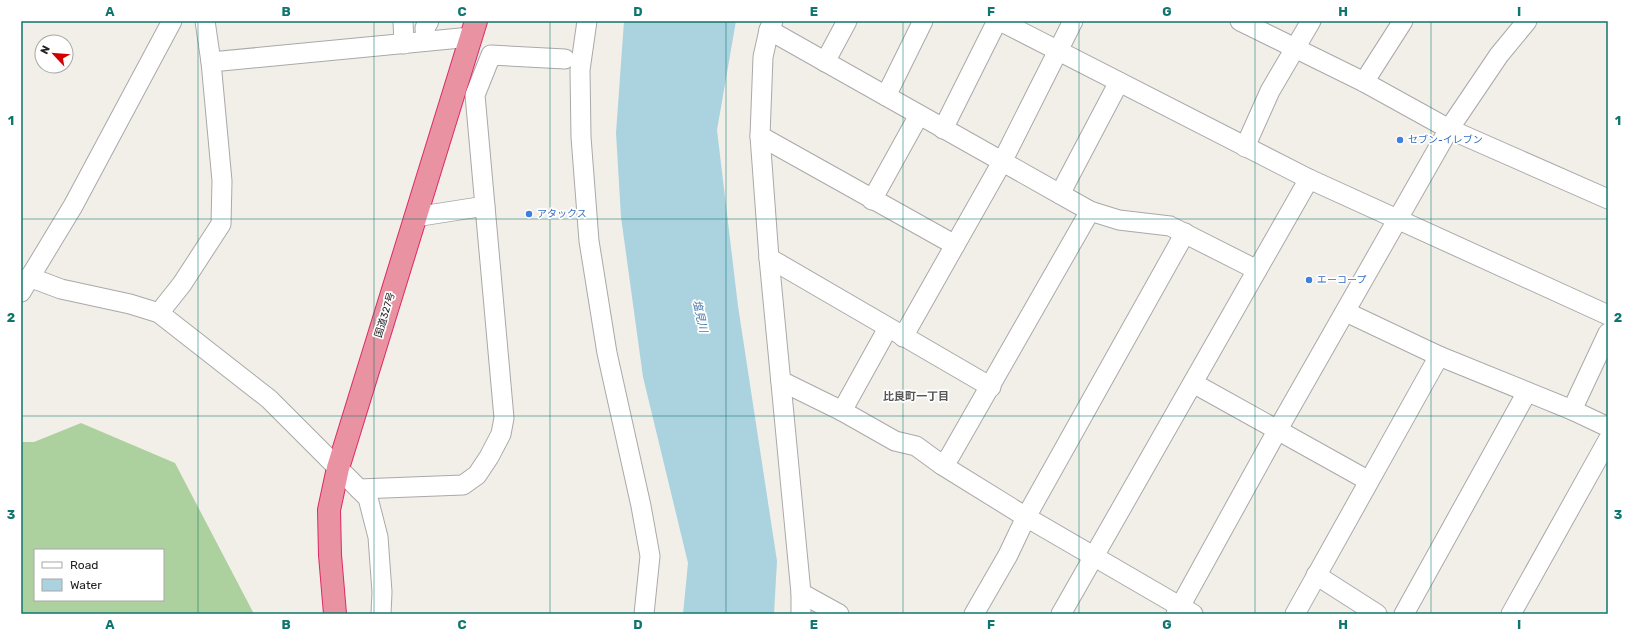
<svg xmlns="http://www.w3.org/2000/svg" width="1629" height="635" font-family="Rubik,'Noto Sans JP',sans-serif">
	<rect width="100%" height="100%" fill="#f2efe9"/>
	<path fill="#add19e" fill-rule="evenodd" d="M81,423L175,463L254,614H21V442H34ZM35,550H163V600H35Z"/>
	<polygon fill="#aad3df" points="624,21 736,21 717,130 738,306 777,561 774,614 683,614 688,563 643,377 621,217 616,133"/>
	<g fill="none" stroke-linecap="round" stroke-linejoin="round">
		<defs>
			<g id="minor">
				<polyline points="403,21 404,44"/>
				<polyline points="587,21 580,70 581,137 589,241 607,353 641,506 650,556 644,614"/>
				<polyline points="773,21 769,30 763,57 760,136 769,258 801,593 801,614"/>
				<polyline points="1000,21 1309,179 1608,315"/>
				<polyline points="1240,21 1364,82 1449,129 1608,199"/>
				<polyline points="769,30 1090,211 1119,220 1170,226 1257,270"/>
				<polyline points="426,41 425,28 429,21"/>
				<polyline points="211,62 471,37"/>
				<polyline points="825,62 847,21"/>
				<polyline points="1364,82 1403,21"/>
				<polyline points="886,96 923,21"/>
				<polyline points="943,129 997,21"/>
				<polyline points="760,136 955,245"/>
				<polyline points="1245,147 1270,91 1311,21"/>
				<polyline points="1060,194 1119,82"/>
				<polyline points="872,200 919,115"/>
				<polyline points="415,217 485,206"/>
				<polyline points="769,258 991,387"/>
				<polyline points="29,277 61,289 130,304 159,313 269,399 368,498 378,537 382,592 381,614"/>
				<polyline points="21,292 73,206 172,21"/>
				<polyline points="1346,312 1439,356 1572,410 1608,427"/>
				<polyline points="159,313 182,284 221,224 222,181 211,62 205,21"/>
				<polyline points="903,337 1002,162 1073,21"/>
				<polyline points="781,381 842,411 895,441 916,446 942,465 1026,517 1193,614"/>
				<polyline points="1193,383 1369,481"/>
				<polyline points="1572,410 1608,333"/>
				<polyline points="842,411 888,328"/>
				<polyline points="942,465 950,456 1090,211"/>
				<polyline points="359,489 463,485 477,475 489,457 501,434 504,418 475,95 491,55 565,59"/>
				<polyline points="1316,575 1377,614"/>
				<polyline points="801,593 839,614"/>
				<polyline points="974,614 1008,555 1026,517 1185,233"/>
				<polyline points="1061,614 1309,179"/>
				<polyline points="1176,614 1277,431 1449,129 1499,55 1527,21"/>
				<polyline points="1295,614 1439,356"/>
				<polyline points="1404,614 1527,392"/>
				<polyline points="1511,614 1608,440"/>
			</g>
			<polyline id="highway" points="335,614 330,555 329,510 338,468 476,21"/>
		</defs>
		<use href="#minor" stroke="#a9a9a9" stroke-width="21"/>
		<use href="#highway" stroke="#dc2a67" stroke-width="24"/>
		<use href="#minor" stroke="#fff" stroke-width="19"/>
		<use href="#highway" stroke="#e892a2" stroke-width="22"/>
	</g>
	<path fill="none" stroke="#0f766e" stroke-width="1" stroke-opacity="0.55" d="M198,21V614M374,21V614M550,21V614M726,21V614M903,21V614M1079,21V614M1255,21V614M1431,21V614M21,219H1608M21,416H1608"/>
	<g fill="#3f7fe0" stroke="#fff" stroke-width="1.5">
		<circle cx="1400" cy="140" r="4"/>
		<circle cx="529" cy="214" r="4"/>
		<circle cx="1309" cy="280" r="4"/>
	</g>
	<g text-anchor="middle" dominant-baseline="central" stroke-width="3.5" stroke-linejoin="round" paint-order="stroke">
		<g font-size="10" fill="#366cbe" stroke="#fff" text-anchor="start">
			<text x="1408" y="140">セブン-イレブン</text>
			<text x="537" y="214">アタックス</text>
			<text x="1317" y="280">エーコープ</text>
		</g>
		<g font-size="10" fill="#222" stroke="#fff">
			<text transform="translate(385 315) rotate(-73)">国道327号</text>
		</g>
		<g font-size="11" font-style="italic" fill="#4a7aab" stroke="#fff">
			<text transform="translate(700 316) rotate(77)">塩見川</text>
		</g>
		<g font-size="11" font-weight="bold" fill="#555" stroke="#fff">
			<text x="916" y="396">比良町一丁目</text>
		</g>
	</g>
	<rect width="1629" height="635" fill="none" stroke="#ffffff" stroke-width="44"/>
	<rect x="34" y="549" width="130" height="52" fill="#ffffff" stroke="#a7a7a7"/>
	<rect x="42" y="562" width="20" height="6" fill="#ffffff" stroke="#a7a7a7"/>
	<text x="70" y="569" font-size="12" fill="#222222">Road</text>
	<rect x="42" y="579" width="20" height="12" fill="#aad3df" stroke="#a7a7a7"/>
	<text x="70" y="589" font-size="12" fill="#222222">Water</text>
	<g transform="translate(54 54) rotate(296)"><circle r="19" fill="#ffffff" stroke="#a7a7a7"/>
	<path d="M0-3L7 15L0 10L-7 15Z" fill="#d40000"/>
	<text y="-6" font-size="11" font-weight="bold" text-anchor="middle" fill="#222222">N</text>
	</g>
	<rect x="22" y="22" width="1585" height="591" fill="none" stroke="#0f766e" stroke-width="1.5"/>
	<g font-size="13" text-anchor="middle" font-weight="bold" fill="#0f766e">
		<text x="110" y="16">A</text>
		<text x="286" y="16">B</text>
		<text x="462" y="16">C</text>
		<text x="638" y="16">D</text>
		<text x="814" y="16">E</text>
		<text x="991" y="16">F</text>
		<text x="1167" y="16">G</text>
		<text x="1343" y="16">H</text>
		<text x="1519" y="16">I</text>
		<text x="11" y="125">1</text>
		<text x="1618" y="125">1</text>
		<text x="11" y="322">2</text>
		<text x="1618" y="322">2</text>
		<text x="11" y="519">3</text>
		<text x="1618" y="519">3</text>
		<text x="110" y="629">A</text>
		<text x="286" y="629">B</text>
		<text x="462" y="629">C</text>
		<text x="638" y="629">D</text>
		<text x="814" y="629">E</text>
		<text x="991" y="629">F</text>
		<text x="1167" y="629">G</text>
		<text x="1343" y="629">H</text>
		<text x="1519" y="629">I</text>
	</g>
</svg>
